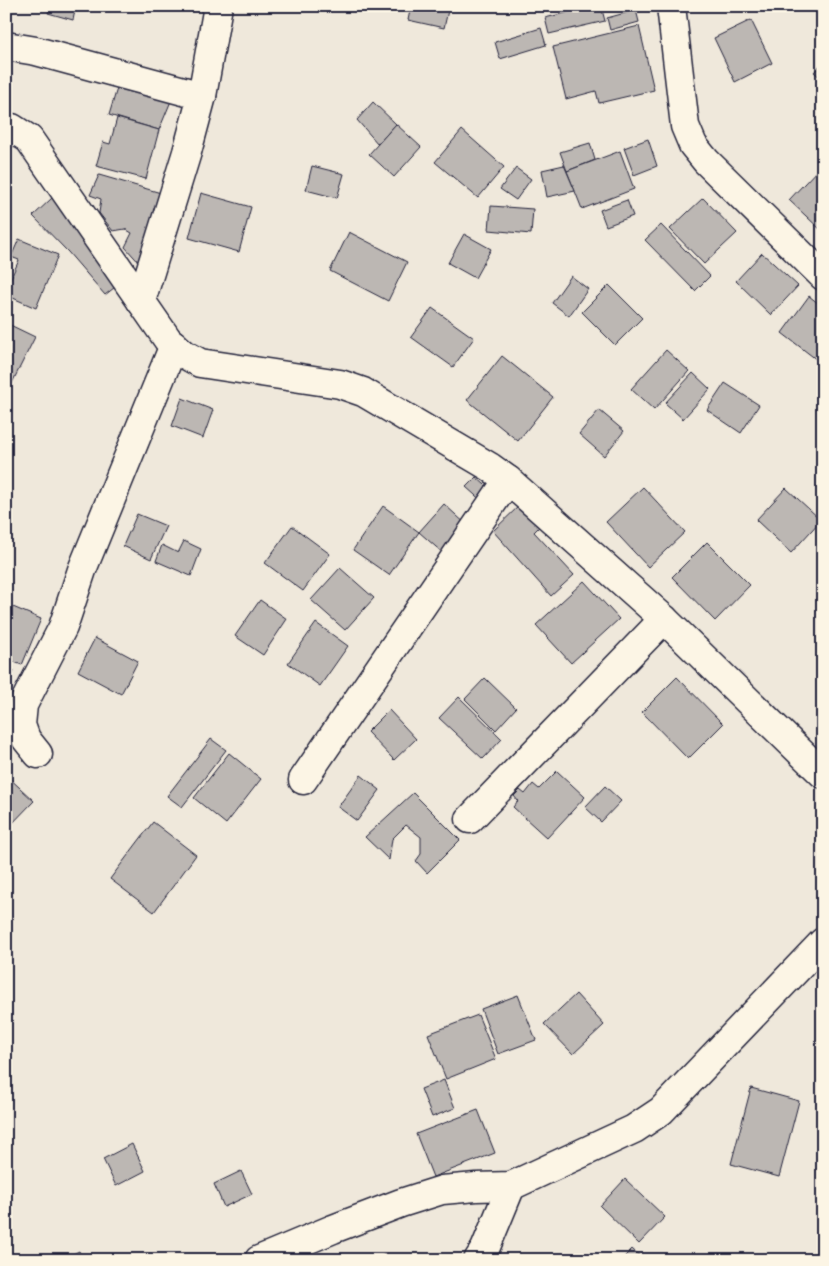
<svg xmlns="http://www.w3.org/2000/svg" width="829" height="1266" font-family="Mali,sans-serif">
	<rect width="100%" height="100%" fill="#efe8db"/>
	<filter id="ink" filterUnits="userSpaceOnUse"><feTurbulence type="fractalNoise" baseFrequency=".02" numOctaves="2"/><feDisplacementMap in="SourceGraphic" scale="10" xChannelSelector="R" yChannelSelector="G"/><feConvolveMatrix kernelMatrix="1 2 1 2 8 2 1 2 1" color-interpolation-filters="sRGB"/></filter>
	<g filter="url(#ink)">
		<g fill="#bcb7b3" stroke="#22223b">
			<polygon points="50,6 76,6 73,20 48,13"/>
			<polygon points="411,6 449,6 444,28 408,20"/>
			<polygon points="593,6 601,6 605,21 549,34 545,18"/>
			<polygon points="636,10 639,22 610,30 607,18"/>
			<polygon points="751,20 772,63 735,82 714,38"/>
			<polygon points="639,26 654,90 599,103 596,91 566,99 553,47"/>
			<polygon points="541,28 546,45 500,59 495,42"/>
			<polygon points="6,52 11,52 9,101 6,101"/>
			<polygon points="823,62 823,80 814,72"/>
			<polygon points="118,85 171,101 159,130 109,115"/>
			<polygon points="373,102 396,124 378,144 357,120"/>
			<polygon points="117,118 159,130 146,179 96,166 103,142 110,144"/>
			<polygon points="396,124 421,147 394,177 369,154"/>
			<polygon points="462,130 504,167 478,198 435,162"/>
			<polygon points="648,139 657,166 634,175 624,148"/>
			<polygon points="590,143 595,160 567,171 560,152"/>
			<polygon points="620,151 634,189 582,209 567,171"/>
			<polygon points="564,165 575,191 547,197 542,170"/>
			<polygon points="312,166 344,174 337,198 306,190"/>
			<polygon points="516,168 531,179 516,200 500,189"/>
			<polygon points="819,168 823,171 823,232 789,200"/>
			<polygon points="99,175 161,193 143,267 125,247 132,233 125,229 113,231 99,213 101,199 90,195"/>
			<polygon points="201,193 251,207 239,252 189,238"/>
			<polygon points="52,198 82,227 119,284 105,295 68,252 33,216"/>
			<polygon points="703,198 737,233 704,264 670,229"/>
			<polygon points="627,200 633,216 606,226 600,210"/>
			<polygon points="491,206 533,209 531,234 489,230"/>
			<polygon points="661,225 710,276 695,291 645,240"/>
			<polygon points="349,232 407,262 388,301 330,271"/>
			<polygon points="464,234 491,249 475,278 448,263"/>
			<polygon points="19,239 58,255 36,308 6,295 6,289 19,260 11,257"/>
			<polygon points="762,253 798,286 771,315 736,281"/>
			<polygon points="571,276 588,289 569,316 552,303"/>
			<polygon points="609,285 642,318 615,345 582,312"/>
			<polygon points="809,296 823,307 823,361 821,363 782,333"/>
			<polygon points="432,308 474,338 453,367 411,337"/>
			<polygon points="6,323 35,337 8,391 6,390"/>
			<polygon points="666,350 689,371 654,410 631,389"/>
			<polygon points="502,356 553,397 518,441 467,400"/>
			<polygon points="693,373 710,389 683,419 665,403"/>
			<polygon points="725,383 759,405 741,433 707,410"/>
			<polygon points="182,398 213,410 203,438 172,426"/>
			<polygon points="599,410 624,431 604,456 579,434"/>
			<polygon points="476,477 493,492 484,503 466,487"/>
			<polygon points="643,487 685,532 648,567 606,522"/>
			<polygon points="786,488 821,520 791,553 756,520"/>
			<polygon points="522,503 542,524 534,532 574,575 551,596 493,531"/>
			<polygon points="444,504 468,526 444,554 419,532"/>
			<polygon points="383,506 419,532 389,575 353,550"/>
			<polygon points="137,514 166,526 151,559 123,546"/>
			<polygon points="292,526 330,554 303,591 265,563"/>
			<polygon points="184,541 201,549 191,576 156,561 162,545 178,553"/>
			<polygon points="707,542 750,585 715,621 672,577"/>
			<polygon points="340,568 374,598 345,630 311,600"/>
			<polygon points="584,581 619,619 571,663 536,625"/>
			<polygon points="260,600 287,619 263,655 235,636"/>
			<polygon points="6,604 41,619 22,665 6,659"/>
			<polygon points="316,623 348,646 320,686 288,663"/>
			<polygon points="95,638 138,661 121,694 78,671"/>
			<polygon points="6,668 14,671 6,692"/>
			<polygon points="677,677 723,724 688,759 642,712"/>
			<polygon points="485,678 516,708 496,730 465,699"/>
			<polygon points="459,697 502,739 483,759 439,718"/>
			<polygon points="389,710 416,739 394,760 367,732"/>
			<polygon points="211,739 226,750 182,807 167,796"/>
			<polygon points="229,753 261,779 226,824 194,798"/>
			<polygon points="557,771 585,797 547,838 513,807 518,801 514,796 520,790 525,794 533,784 539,789"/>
			<polygon points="6,775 34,801 6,830"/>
			<polygon points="361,775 380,790 357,821 338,807"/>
			<polygon points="605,786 621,801 601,822 585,807"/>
			<polygon points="413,793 460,840 427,873 416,861 421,854 421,837 406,825 392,839 389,860 365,837"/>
			<polygon points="153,822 196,855 154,912 110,879"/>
			<polygon points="576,994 604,1025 573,1054 544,1024"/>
			<polygon points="518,995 536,1040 498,1054 481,1009"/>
			<polygon points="478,1015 496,1059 446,1079 428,1034"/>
			<polygon points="444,1080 455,1108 432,1117 421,1089"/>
			<polygon points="751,1088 799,1101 779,1177 731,1164"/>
			<polygon points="478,1110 495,1153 433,1177 416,1134"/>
			<polygon points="132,1144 145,1171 116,1186 103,1159"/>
			<polygon points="241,1171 252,1194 224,1207 214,1184"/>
			<polygon points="625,1179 665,1217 639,1244 600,1206"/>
			<polygon points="632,1249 644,1260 621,1260"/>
			<polygon points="79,1251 83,1260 61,1260"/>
			<polygon points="385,1254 388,1260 376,1260"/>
		</g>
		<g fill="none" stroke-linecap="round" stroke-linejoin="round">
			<defs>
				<g id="minor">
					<polyline points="671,6 685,126 693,145 706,161 823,276"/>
					<polyline points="6,46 36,51 202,96"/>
					<polyline points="6,127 12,128 29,139 168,340 184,354 200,363 340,384 363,392 490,467 508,480 664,619 823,774"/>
					<polyline points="141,301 187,152 202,96 218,6"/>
					<polyline points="38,754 26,739 21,725 23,705 63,627 82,570 174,345"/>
					<polyline points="303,780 508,480"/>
					<polyline points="470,819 664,619"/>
					<polyline points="259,1260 333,1229 401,1203 442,1190 476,1187 511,1186 634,1129 661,1111 823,942"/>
					<polyline points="478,1260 485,1249 511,1186"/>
				</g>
			</defs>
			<use href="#minor" stroke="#22223b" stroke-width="31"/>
			<use href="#minor" stroke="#fcf5e5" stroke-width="28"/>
		</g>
	</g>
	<rect width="829" height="1266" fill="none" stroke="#fcf5e5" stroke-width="25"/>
	<rect x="12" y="12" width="804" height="1241" fill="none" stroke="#22223b" stroke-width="2" filter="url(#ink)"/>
</svg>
